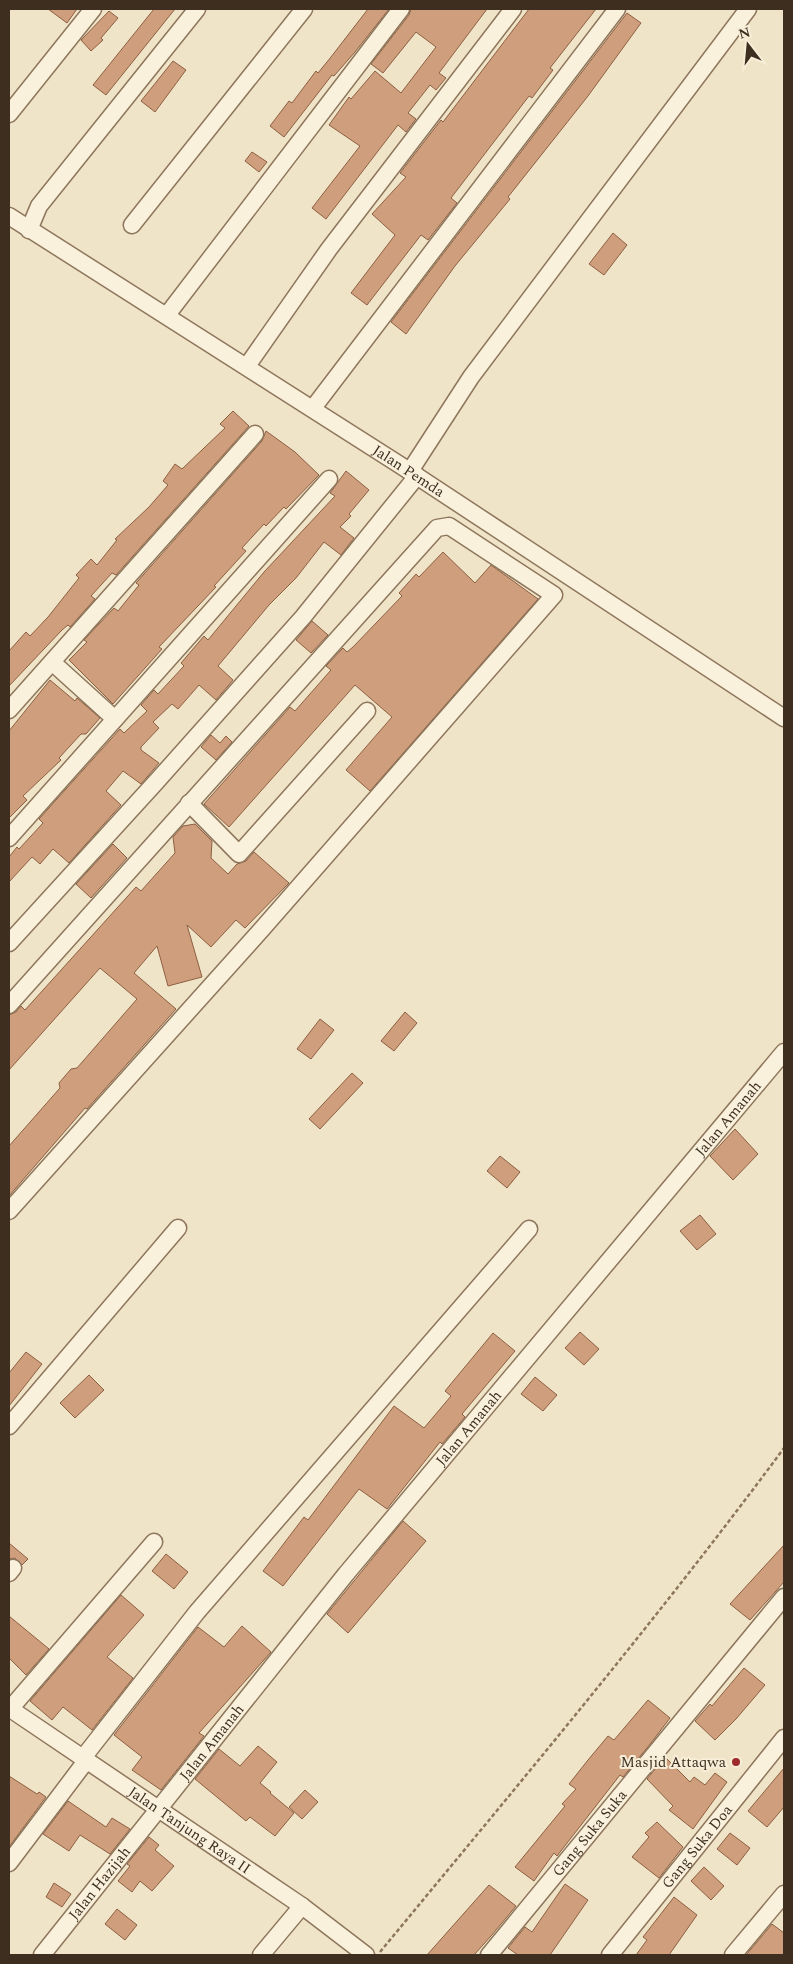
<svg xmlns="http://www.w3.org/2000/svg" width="793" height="1964" font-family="Spectral,serif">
	<rect width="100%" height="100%" fill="#f0e4c8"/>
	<g fill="#cf9f7d" stroke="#8d5f41">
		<polygon points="48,9 77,9 67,23"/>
		<polygon points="154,9 175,9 106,95 93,85"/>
		<polygon points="368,9 389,9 355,52 334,76 332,75 284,137 270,126 289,101 292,103 316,71 318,73 331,57"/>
		<polygon points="411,9 487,9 439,73 446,78 436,90 430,85 408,113 416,119 406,132 398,125 326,219 312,208 360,146 329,125 349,97 351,99 375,71 401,93 436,47 416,32 383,73 371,64 409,15"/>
		<polygon points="529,9 596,9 550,68 553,70 532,98 529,96 451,198 457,203 428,240 421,235 367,305 351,293 395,235 372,214 406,177 400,173 441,120 443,122"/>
		<polygon points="109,11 118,18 101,38 103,40 91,51 81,40"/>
		<polygon points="627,13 641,23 588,96 508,197 510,199 455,266 406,334 391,322"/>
		<polygon points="173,61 186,70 155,112 141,101"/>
		<polygon points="252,152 267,162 259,172 245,161"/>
		<polygon points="613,233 627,245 604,275 589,264"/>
		<polygon points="233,411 249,426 116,575 112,573 91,596 95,599 70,627 68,625 62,630 9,686 9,651 26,632 30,636 48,617 79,578 76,575 91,559 97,565 117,540 115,539 149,507 168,485 163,481 175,464 182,469 225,428 220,424"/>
		<polygon points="266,431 295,452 319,475 286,509 284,507 266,526 264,524 242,548 246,551 214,586 216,587 159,647 162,649 113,704 69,660 87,642 84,640 114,608 118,611 139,585 136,583 262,441"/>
		<polygon points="346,471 369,490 349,514 351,516 340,527 354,538 341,555 324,542 296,578 269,605 218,666 233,680 216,700 199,685 178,709 172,704 153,722 159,728 141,747 141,750 159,763 141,784 123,771 106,791 121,805 69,863 53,849 40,864 32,857 9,882 9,857 17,847 19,849 43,823 39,819 120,729 124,733 147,711 141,705 154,690 158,694 184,666 181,663 204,636 208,640 264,572 335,496 330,493"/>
		<polygon points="443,552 475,583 491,565 538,599 370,791 346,770 392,717 355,685 229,827 204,804 290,707 295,711 331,670 326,666 343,648 347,652 353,647 402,596 399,593 416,574 419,577"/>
		<polygon points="312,621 328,635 311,653 296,640"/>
		<polygon points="50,680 75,701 77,698 100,718 86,734 81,734 59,758 61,760 23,796 27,800 9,818 9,731"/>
		<polygon points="211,735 220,743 226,736 232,742 216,760 201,747"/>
		<polygon points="195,824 212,841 211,858 228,874 237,864 246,861 254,852 289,883 245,928 236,920 211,947 187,925 202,977 168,986 157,946 134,973 176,1009 87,1109 85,1108 9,1196 9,1146 60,1088 59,1083 71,1069 77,1068 137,999 100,968 9,1070 9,1015 16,1012 21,1006 25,1010 136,887 141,891 175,853 173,837 183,826"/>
		<polygon points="113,844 127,858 91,898 76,884"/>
		<polygon points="405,1012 417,1023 394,1051 381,1041"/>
		<polygon points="320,1019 334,1030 311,1059 297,1049"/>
		<polygon points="352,1073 363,1083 320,1129 309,1119"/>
		<polygon points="735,1129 758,1154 733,1180 710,1156"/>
		<polygon points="500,1156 520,1172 507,1188 487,1171"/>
		<polygon points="700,1215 716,1234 697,1250 680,1231"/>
		<polygon points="580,1332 599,1349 584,1365 565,1348"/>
		<polygon points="493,1333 515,1351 462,1414 465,1417 442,1444 440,1442 387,1509 359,1489 283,1586 263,1571 304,1517 308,1520 394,1406 424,1428 451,1396 445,1391"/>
		<polygon points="26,1352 42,1364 9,1406 9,1373"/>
		<polygon points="89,1375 104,1390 75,1418 60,1403"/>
		<polygon points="535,1377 557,1395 543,1411 521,1394"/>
		<polygon points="403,1521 426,1541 348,1633 327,1614"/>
		<polygon points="9,1543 28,1559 22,1565 15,1558 9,1559"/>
		<polygon points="784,1545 784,1582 750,1620 730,1604"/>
		<polygon points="166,1554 188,1572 174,1589 152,1571"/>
		<polygon points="121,1595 144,1615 107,1657 133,1678 92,1730 63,1707 52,1720 30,1701"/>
		<polygon points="9,1616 49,1649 26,1675 9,1658"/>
		<polygon points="242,1626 271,1652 199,1733 204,1736 161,1790 132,1770 142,1757 114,1735 198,1627 224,1647"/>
		<polygon points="744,1668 765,1685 736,1719 715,1740 695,1721 710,1704 712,1706"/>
		<polygon points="648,1700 670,1718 651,1743 623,1777 620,1775 557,1856 554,1853 534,1881 515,1867 565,1806 562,1804 576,1789 569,1784 588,1760 608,1736 614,1740"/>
		<polygon points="258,1746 277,1762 260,1783 271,1792 270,1793 294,1813 275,1836 250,1817 246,1821 195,1779 219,1749 240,1766"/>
		<polygon points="665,1757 690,1782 694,1777 705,1785 715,1773 727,1782 693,1829 669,1810 673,1806 647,1779"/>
		<polygon points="784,1768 784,1807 767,1827 748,1811"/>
		<polygon points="9,1776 37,1794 39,1792 46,1797 9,1847"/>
		<polygon points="305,1790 318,1802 302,1819 289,1807"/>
		<polygon points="68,1801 106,1827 112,1818 130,1829 110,1854 80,1835 69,1851 43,1834"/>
		<polygon points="657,1822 683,1847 659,1878 632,1857 649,1837 645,1833"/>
		<polygon points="730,1833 750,1848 737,1865 717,1849"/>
		<polygon points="149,1837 159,1845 155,1850 174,1866 152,1891 140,1881 132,1892 118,1881 130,1866 127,1864"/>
		<polygon points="704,1867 724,1886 711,1900 691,1881"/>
		<polygon points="54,1883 71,1894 62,1907 46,1897"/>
		<polygon points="565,1884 588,1900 550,1955 518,1955 508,1948 525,1927 532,1932"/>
		<polygon points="489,1885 516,1906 491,1936 474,1955 427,1955"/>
		<polygon points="674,1897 697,1915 669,1955 636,1955 647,1940 643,1937"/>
		<polygon points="117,1909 137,1925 125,1940 105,1924"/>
		<polygon points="772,1924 784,1933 784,1955 746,1955"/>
	</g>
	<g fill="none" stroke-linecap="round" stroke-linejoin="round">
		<defs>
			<g id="minor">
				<polyline points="9,114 93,9"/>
				<path id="s1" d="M9,216L400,465L784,718"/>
				<polyline points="132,225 304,9"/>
				<polyline points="29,230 39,206 197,9"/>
				<polyline points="167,315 401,9"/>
				<polyline points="247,366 329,249 513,9"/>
				<polyline points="313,408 617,9"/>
				<polyline points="410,471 471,377 748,9"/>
				<polyline points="52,662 115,719"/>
				<polyline points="9,710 255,434"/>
				<polyline points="189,803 239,854 367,711"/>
				<polyline points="9,838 329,479"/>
				<polyline points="9,943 156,782 303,617 417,476"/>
				<polyline points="9,1005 437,528 449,526 554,595 262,929 9,1211"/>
				<polyline points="9,1426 178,1228"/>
				<polyline points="9,1573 13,1568"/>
				<path id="s2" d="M9,1708L302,1906L366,1955"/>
				<polyline points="10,1709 154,1542"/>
				<polyline points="82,1759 197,1612 529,1229"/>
				<polyline points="9,1863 86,1761"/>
				<path id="s3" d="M42,1955L346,1574L784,1052"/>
				<polyline points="261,1955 302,1906"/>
				<path id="s4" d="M489,1955L784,1597"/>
				<path id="s5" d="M610,1955L784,1738"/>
				<polyline points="733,1955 784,1894"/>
			</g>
		</defs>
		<use href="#minor" stroke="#8d765c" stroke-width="19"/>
		<path stroke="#8d765c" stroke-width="2.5" stroke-dasharray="4 2.5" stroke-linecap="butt" d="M380,1952C517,1786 656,1621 784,1448"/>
		<use href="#minor" stroke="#faf1dc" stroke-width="16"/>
	</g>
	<circle fill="#9e2a2b" stroke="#f7eed8" stroke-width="2" cx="736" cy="1762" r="5"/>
	<g text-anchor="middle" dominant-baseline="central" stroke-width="4" stroke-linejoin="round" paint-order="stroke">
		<g font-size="15" fill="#3d2e20" stroke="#f7eed8">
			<text stroke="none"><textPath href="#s1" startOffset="474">Jalan Pemda</textPath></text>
			<text stroke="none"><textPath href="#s3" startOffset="1082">Jalan Amanah</textPath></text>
			<text stroke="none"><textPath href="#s3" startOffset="678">Jalan Amanah</textPath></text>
			<text stroke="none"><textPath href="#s3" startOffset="272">Jalan Amanah</textPath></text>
			<text stroke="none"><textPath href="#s2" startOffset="218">Jalan Tanjung Raya II</textPath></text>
			<text stroke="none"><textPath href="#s4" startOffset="158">Gang Suka Suka</textPath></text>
			<text stroke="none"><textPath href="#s5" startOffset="139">Gang Suka Doa</textPath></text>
			<text stroke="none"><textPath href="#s3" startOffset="92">Jalan Hazijah</textPath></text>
		</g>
		<g font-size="15" fill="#3d2e20" stroke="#f7eed8" text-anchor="end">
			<text x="726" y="1762">Masjid Attaqwa</text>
		</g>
	</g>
	<rect width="793" height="1964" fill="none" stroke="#3d2e20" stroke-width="20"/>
	<g transform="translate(748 45) rotate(344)" stroke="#f7eed8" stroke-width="4" paint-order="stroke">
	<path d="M0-4L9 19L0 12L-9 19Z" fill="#3d2e20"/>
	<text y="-8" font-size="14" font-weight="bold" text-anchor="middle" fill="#3d2e20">N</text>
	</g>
</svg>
